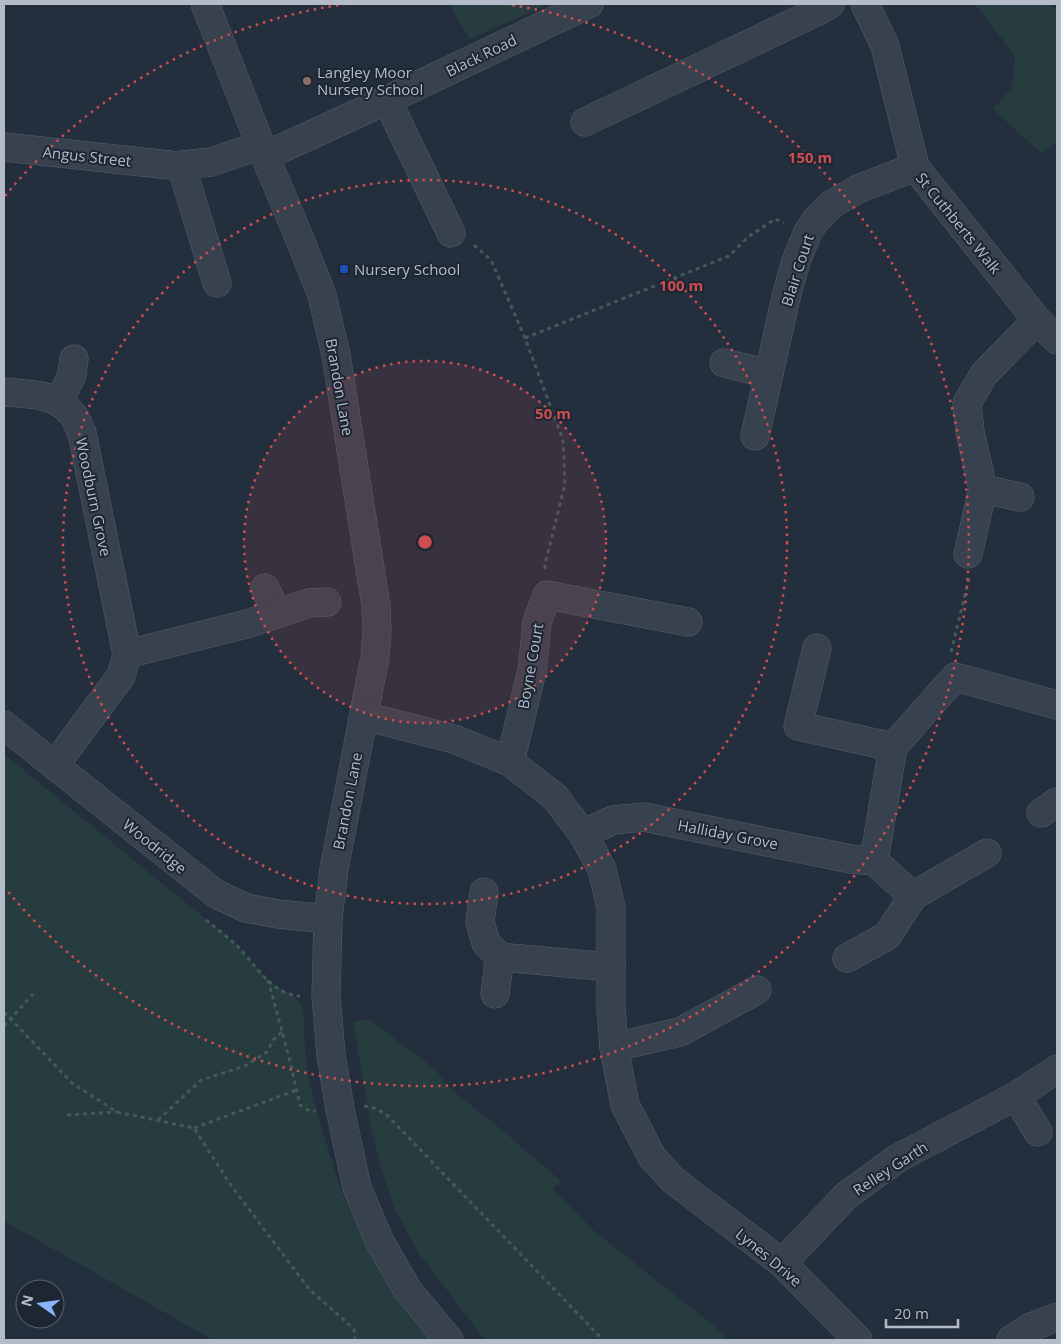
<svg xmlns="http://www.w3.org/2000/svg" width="1061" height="1344" font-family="'Open Sans',sans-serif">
	<rect width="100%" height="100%" fill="#242f3e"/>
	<g fill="#263c3f">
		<polygon points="449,4 548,4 470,39"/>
		<polygon points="975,4 1051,4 1057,11 1057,142 1042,154 993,109 1012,88 1015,56"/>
		<polygon points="4,754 235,943 268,980 293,996 303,1007 306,1064 316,1111 343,1196 369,1250 449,1340 213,1340 4,1221"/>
		<polygon points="369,1019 436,1070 447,1086 502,1130 561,1181 553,1189 595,1232 717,1328 728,1340 485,1340 418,1252 396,1212 381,1167 371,1127 353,1022"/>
	</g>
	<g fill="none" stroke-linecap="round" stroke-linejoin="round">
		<defs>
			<g id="minor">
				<polyline points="205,4 265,156 301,242 322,295 336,355 376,606 377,632 375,657 334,869 328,919 326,996 331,1055 340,1109 357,1188 380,1242 407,1289 449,1340"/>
				<polyline points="865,4 885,46 915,167 1037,320 1057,340"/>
				<polyline points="387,100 451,233"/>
				<polyline points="585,122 814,13 830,4"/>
				<polyline points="4,147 170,165"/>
				<polyline points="265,156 387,100 589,4"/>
				<polyline points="217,283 181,165 211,162 261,145"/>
				<polyline points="724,363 769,374"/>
				<path d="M4,392C28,394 57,393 73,415C77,420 79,427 82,433L127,654L121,676L55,765"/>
				<polyline points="59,401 72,375 74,359"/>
				<polyline points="755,436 787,293 796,261 808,232 816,220 832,204 858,189 915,167"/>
				<polyline points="983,489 1020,497"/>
				<polyline points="968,554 983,489 970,432 967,403 984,374 1037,320"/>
				<polyline points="265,588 277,614"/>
				<polyline points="817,648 798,726 893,747"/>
				<polyline points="127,654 247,624 309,603 327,602"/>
				<polyline points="364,716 454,739 510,762 555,797 583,834 602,869 611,908 611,1009 614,1047 625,1105 652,1157 673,1180 782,1263 858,1340"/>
				<polyline points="4,725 216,894 246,908 278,914 328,919"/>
				<polyline points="510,762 532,671 537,622 547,595 688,622"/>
				<polyline points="1041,813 1057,802"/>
				<polyline points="583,834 613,820 644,817 851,859 874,861 893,747 955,677 1057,705"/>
				<polyline points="874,861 913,896 987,853"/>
				<polyline points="484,892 480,922 486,943 500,957 611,967"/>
				<polyline points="847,958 887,936 913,896"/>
				<polyline points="495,994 500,957"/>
				<polyline points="614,1047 680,1032 757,990"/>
				<polyline points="1016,1096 1038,1132"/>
				<polyline points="782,1263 847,1195 898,1158 1016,1096 1057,1069"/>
				<polyline points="1011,1340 1031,1327 1057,1317"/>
			</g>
		</defs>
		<use href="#minor" stroke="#565f6c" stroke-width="29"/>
		<g stroke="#44595c" stroke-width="3" stroke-dasharray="4 4" stroke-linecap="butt">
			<polyline points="474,245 491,260 525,338 563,440 565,484 545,564 545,569"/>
			<polyline points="525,338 729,256 748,237 775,219 784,223"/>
			<polyline points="951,652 969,578"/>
			<path d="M206,920C215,927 225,935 234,943C254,961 270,995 300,996"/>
			<polyline points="268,980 289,1057 300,1105 308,1110 316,1111"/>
			<polyline points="4,1012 72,1083 117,1112 194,1128 230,1184 309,1289 354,1329 355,1340"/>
			<polyline points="4,1026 33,994"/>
			<polyline points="364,1106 374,1108 386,1114 603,1340"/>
			<polyline points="67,1115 117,1112"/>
			<polyline points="158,1120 201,1080 245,1066 267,1052 274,1039 282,1032"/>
			<polyline points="194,1128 297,1090"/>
		</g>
		<use href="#minor" stroke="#38414e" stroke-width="28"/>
	</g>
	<circle cx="425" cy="542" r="181" fill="#ce4d50" fill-opacity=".12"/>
	<g fill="none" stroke="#ce4d50" stroke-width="2.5" stroke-dasharray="2.5 5">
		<circle cx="425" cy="542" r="181"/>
		<circle cx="425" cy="542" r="362"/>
		<path d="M5 196A544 544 0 0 1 345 4M505 4A544 544 0 1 1 5 888"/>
	</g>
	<circle fill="#8d6e63" stroke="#1d2633" stroke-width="2" cx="307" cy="81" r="5"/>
	<rect fill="#1a4fb4" stroke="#1d2633" stroke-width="2" x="339" y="264" width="10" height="10" rx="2.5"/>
	<g text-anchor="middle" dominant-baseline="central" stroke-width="4" stroke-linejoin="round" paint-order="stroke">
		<g font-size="15" fill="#b4bcc9" stroke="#1d2633">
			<text transform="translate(481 55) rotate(-26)">Black Road</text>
			<text transform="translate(87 156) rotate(6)">Angus Street</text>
			<text transform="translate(959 223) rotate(51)">St Cuthberts Walk</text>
			<text transform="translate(797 270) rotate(-72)">Blair Court</text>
			<text transform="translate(340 387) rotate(80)">Brandon Lane</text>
			<text transform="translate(94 497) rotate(78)">Woodburn Grove</text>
			<text transform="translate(530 666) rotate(-80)">Boyne Court</text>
			<text transform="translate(347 801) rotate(-79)">Brandon Lane</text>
			<text transform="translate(728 834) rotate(11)">Halliday Grove</text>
			<text transform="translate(155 846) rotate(39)">Woodridge</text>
			<text transform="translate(890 1168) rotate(-33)">Relley Garth</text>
			<text transform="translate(769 1257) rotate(40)">Lynes Drive</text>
		</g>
		<g font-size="15" fill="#b4bcc9" stroke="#1d2633" text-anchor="start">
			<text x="317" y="72">Langley Moor<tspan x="317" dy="17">Nursery School</tspan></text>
			<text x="354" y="269">Nursery School</text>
		</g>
	</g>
	<circle cx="425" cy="542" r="8" fill="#ce4d50" stroke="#1d2633" stroke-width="2.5"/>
	<g font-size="15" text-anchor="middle" font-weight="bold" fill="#ce4d50" stroke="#1d2633" stroke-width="4" stroke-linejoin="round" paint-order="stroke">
		<text x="810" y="163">150 m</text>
		<text x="681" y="291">100 m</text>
		<text x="553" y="419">50 m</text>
	</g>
	<rect width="1061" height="1344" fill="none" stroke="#b4bcc9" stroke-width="10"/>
	<g transform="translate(40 1304) rotate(284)"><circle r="24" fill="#1d2633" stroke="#59626f"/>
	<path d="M0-4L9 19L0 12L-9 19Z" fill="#8ab4f8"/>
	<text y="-8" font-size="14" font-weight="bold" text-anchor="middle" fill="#b4bcc9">N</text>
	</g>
	<path d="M886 1319v8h72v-8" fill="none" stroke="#b4bcc9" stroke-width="2.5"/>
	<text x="894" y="1319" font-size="15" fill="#b4bcc9" stroke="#1d2633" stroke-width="4" paint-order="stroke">20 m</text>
</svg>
